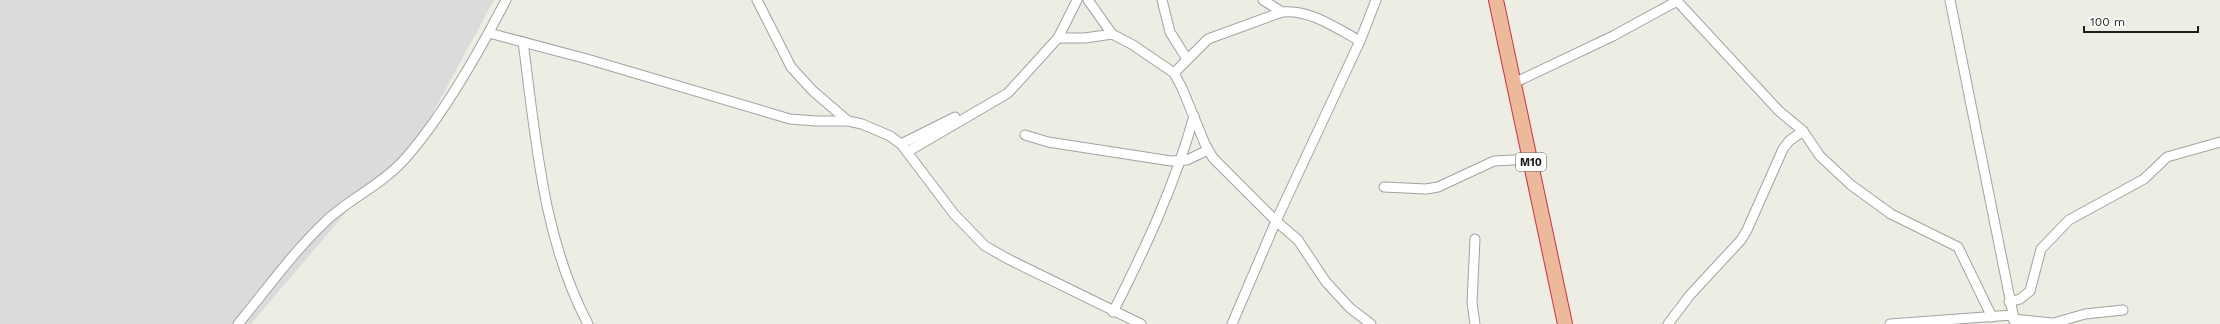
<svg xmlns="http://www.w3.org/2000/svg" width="2220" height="324" font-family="'Work Sans',sans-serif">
	<rect width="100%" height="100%" fill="#eeede4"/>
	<polygon fill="#dcdbdb" points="0,0 494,0 410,155 353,204 251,324 0,324"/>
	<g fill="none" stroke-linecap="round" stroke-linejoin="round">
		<defs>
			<g id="minor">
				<polyline points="757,0 791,67 813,91 848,121"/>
				<polyline points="1088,0 1112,34 1133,45 1174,73 1182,88 1205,144 1213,158 1276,221 1298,240 1326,282 1350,308 1371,324"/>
				<polyline points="1162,0 1170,32 1187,59"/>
				<polyline points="1263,0 1282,12"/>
				<polyline points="1950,0 2015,324"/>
				<polyline points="489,33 587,59 790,119 816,121 848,121 862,124 890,136 901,144 954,214 985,246 1010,260 1141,324"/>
				<polyline points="1058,38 1085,38 1112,34"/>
				<path d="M523,42C536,138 542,237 588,324"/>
				<path d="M1174,73L1208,39L1282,12C1310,9 1336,28 1360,41"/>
				<polyline points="1514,83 1613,36 1677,1 1779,111 1803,131 1820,156 1851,185 1891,214 1958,247 1992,317"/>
				<polyline points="1025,135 1048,142 1171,161 1187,160 1208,150"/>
				<polyline points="901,144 955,117"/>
				<polyline points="907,152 1008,93 1058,38 1077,0"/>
				<polyline points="1384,187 1426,189 1438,187 1494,161 1530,159"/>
				<polyline points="1475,239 1472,303 1475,324"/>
				<polyline points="2009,302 2020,299 2030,291 2041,249 2069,220 2144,179 2167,157 2220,142"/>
				<path d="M1113,312C1145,249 1175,185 1194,116"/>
				<polyline points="2013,319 2062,324"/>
				<polyline points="2057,322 2085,314 2123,310"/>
				<path d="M238,324C267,289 294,251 327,220C351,198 381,185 403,161C442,118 479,52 506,0"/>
				<polyline points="1232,324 1276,221 1360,41 1376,0"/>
				<polyline points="1668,324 1690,295 1741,240 1747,230 1783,149 1789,141 1803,131"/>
				<polyline points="1890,324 2012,315"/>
			</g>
			<polyline id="trunk" points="1496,0 1565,324"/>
		</defs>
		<use href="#minor" stroke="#a2a2a2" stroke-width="11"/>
		<use href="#trunk" stroke="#ce2f44" stroke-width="16"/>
		<use href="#minor" stroke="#fff" stroke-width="9"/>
		<use href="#trunk" stroke="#ecba9a" stroke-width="14"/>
	</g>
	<g text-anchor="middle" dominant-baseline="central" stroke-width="3" stroke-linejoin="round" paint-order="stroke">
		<rect fill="#fff" stroke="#626262" stroke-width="1" x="1516" y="153" width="30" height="18" rx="3"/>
		<g font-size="11" font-weight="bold" fill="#1e1e1e">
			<text x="1531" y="162">M10</text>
		</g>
	</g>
	<path d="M2084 26v6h114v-6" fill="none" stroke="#1e1e1e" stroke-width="2"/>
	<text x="2090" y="26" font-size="12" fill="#1e1e1e" stroke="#ffffff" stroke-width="3" paint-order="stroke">100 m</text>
</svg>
